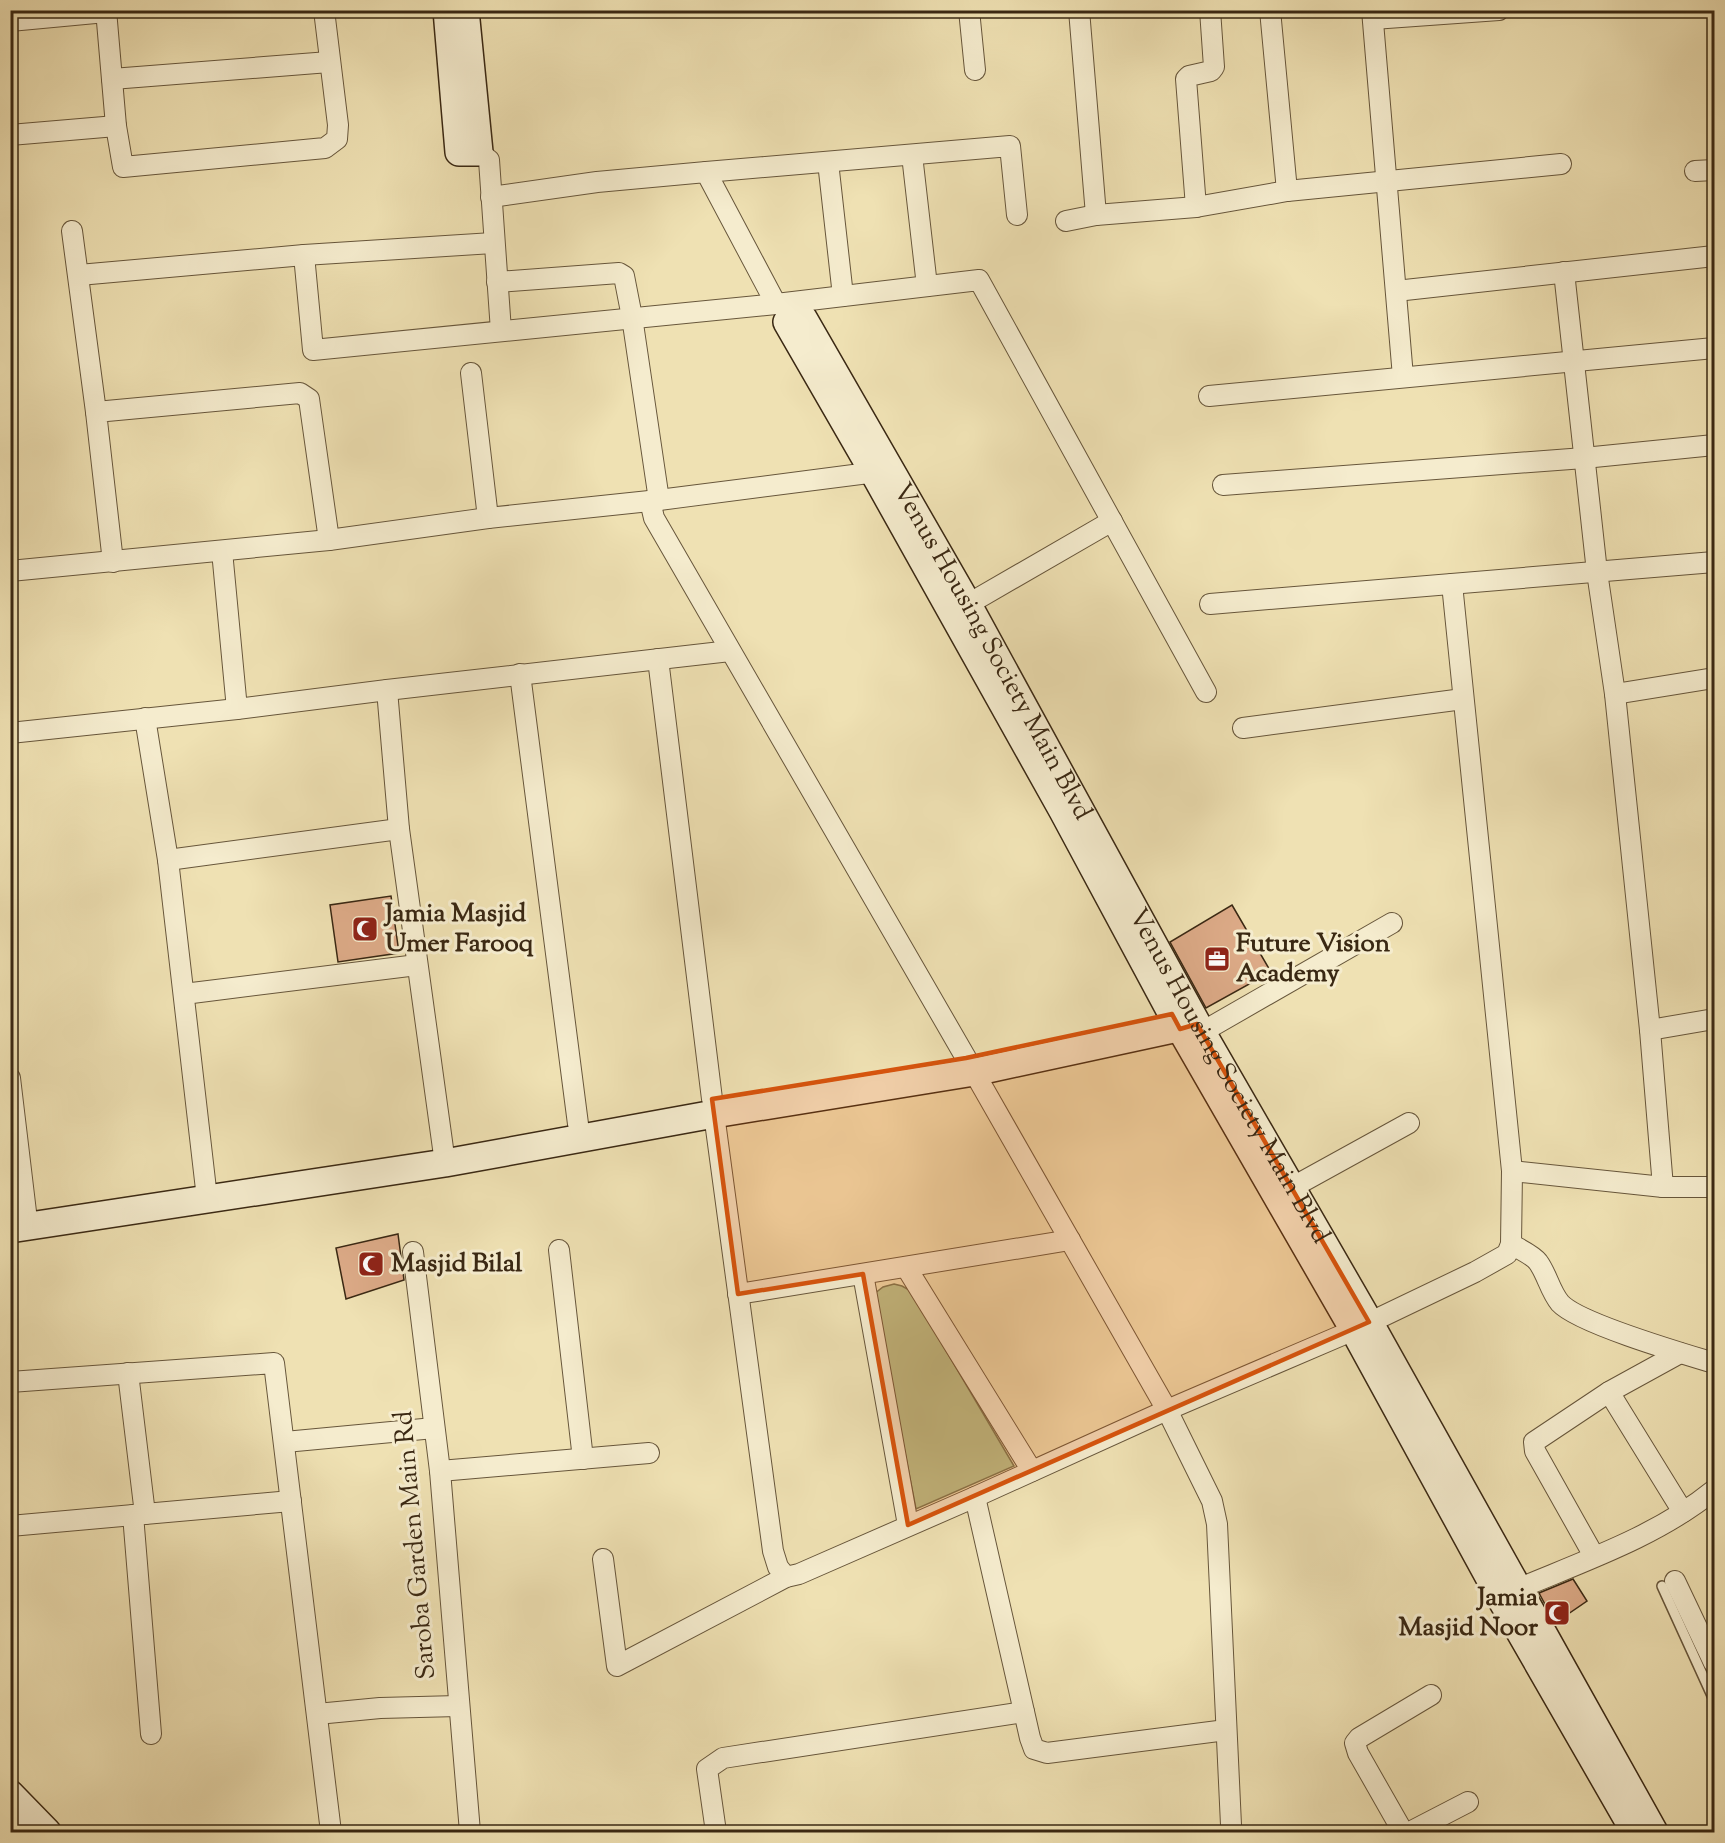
<svg xmlns="http://www.w3.org/2000/svg" width="1725" height="1843" font-family="'Sorts Mill Goudy',serif">
	<rect width="100%" height="100%" fill="#efe1b3"/>
	<filter id="stains"><feTurbulence type="fractalNoise" baseFrequency=".00333" numOctaves="4"/><feColorMatrix values="0 0 0 0 .2 0 0 0 0 .09 0 0 0 0 .02 0 0 0 .5 -.17"/></filter>
	<radialGradient id="worn" r=".72"><stop offset=".6" stop-color="#630" stop-opacity="0"/><stop offset="1" stop-color="#630" stop-opacity=".3"/></radialGradient>
	<polygon fill="#b7c38e" stroke="#787650" stroke-width="1.5" points="894,1284 902,1286 911,1291 1014,1466 916,1509 874,1294 883,1287"/>
	<g fill="#dcaa87" stroke="#3a2813" stroke-width="1.5">
		<polygon points="391,896 399,953 338,962 330,905"/>
		<polygon points="1232,905 1271,972 1206,1008 1170,942"/>
		<polygon points="398,1234 404,1280 346,1299 336,1248"/>
		<polygon points="1573,1579 1587,1601 1555,1623 1539,1593"/>
	</g>
	<g fill="none" stroke-linecap="round" stroke-linejoin="round">
		<defs>
			<polyline id="lane" points="1662,1586 1714,1700"/>
			<g id="street">
				<polyline points="106,10 116,126 123,167 325,148 337,139 338,125 324,10"/>
				<polyline points="969,10 975,70"/>
				<polyline points="1079,10 1096,215"/>
				<polyline points="1270,10 1287,191"/>
				<polyline points="1372,10 1403,377"/>
				<polyline points="1373,19 1499,10"/>
				<polyline points="10,21 106,12"/>
				<polyline points="112,79 329,62"/>
				<polyline points="10,135 116,126"/>
				<polyline points="479,152 489,160 501,331"/>
				<polyline points="912,155 927,286"/>
				<polyline points="828,162 843,296"/>
				<polyline points="1695,171 1714,170"/>
				<polyline points="706,172 1010,146 1017,215"/>
				<polyline points="491,197 597,182 706,172 776,304"/>
				<polyline points="1196,207 1186,79 1189,76 1211,71 1214,67 1210,10"/>
				<polyline points="1066,221 1096,215 1196,207 1287,191 1561,164"/>
				<polyline points="72,231 96,412"/>
				<polyline points="304,255 313,350 776,304 979,280 1206,692"/>
				<polyline points="1564,272 1597,572 1615,694 1650,1030 1663,1187"/>
				<polyline points="79,275 304,255 493,243"/>
				<polyline points="497,282 619,273 624,276 632,317 659,500"/>
				<polyline points="1396,291 1714,256"/>
				<polyline points="471,373 488,518"/>
				<polyline points="1209,396 1714,348"/>
				<polyline points="1223,485 1584,458 1714,445"/>
				<polyline points="650,501 654,518 966,1058"/>
				<polyline points="222,551 237,709"/>
				<polyline points="113,562 96,412 300,393 309,399 329,540"/>
				<polyline points="10,571 329,540 488,518 659,500 884,471"/>
				<polyline points="1210,604 1714,562"/>
				<polyline points="958,610 1112,521"/>
				<polyline points="658,659 712,1099"/>
				<polyline points="520,674 578,1124"/>
				<polyline points="387,690 399,829 445,1163"/>
				<polyline points="1615,694 1714,678"/>
				<polyline points="145,718 168,860 207,1198"/>
				<polyline points="1243,728 1463,699"/>
				<polyline points="10,733 237,709 387,690 730,651"/>
				<polyline points="168,860 399,829"/>
				<polyline points="184,994 417,965"/>
				<polyline points="1650,1030 1714,1019"/>
				<polyline points="1202,1032 1392,923"/>
				<polyline points="974,1072 1167,1410 1212,1501 1217,1524 1231,1825"/>
				<polyline points="10,1078 26,1212 29,1226"/>
				<polyline points="714,1114 773,1551 778,1567 786,1577"/>
				<polyline points="1512,1171 1663,1187 1714,1187"/>
				<polyline points="1282,1193 1409,1123"/>
				<path d="M1511,1244C1519,1249 1533,1255 1538,1262C1547,1274 1550,1291 1560,1303C1578,1323 1684,1354 1714,1363"/>
				<polyline points="559,1250 583,1459"/>
				<polyline points="413,1252 440,1471 470,1832"/>
				<polyline points="906,1267 1032,1471"/>
				<polyline points="863,1274 908,1525"/>
				<polyline points="738,1294 1070,1240"/>
				<polyline points="128,1373 145,1514"/>
				<polyline points="10,1382 274,1363 331,1832"/>
				<polyline points="1609,1392 1683,1512"/>
				<polyline points="285,1442 434,1428"/>
				<polyline points="440,1471 649,1453"/>
				<polyline points="975,1497 1030,1738 1034,1749 1047,1753 1226,1730"/>
				<polyline points="133,1515 151,1734"/>
				<polyline points="10,1526 291,1501"/>
				<polyline points="1594,1556 1535,1451 1534,1442 1609,1392 1680,1353"/>
				<polyline points="603,1559 617,1666 786,1577 799,1574 975,1497 1167,1410 1354,1330 1475,1272 1507,1254 1511,1244 1512,1171 1452,584"/>
				<polyline points="1675,1581 1714,1663"/>
				<path d="M1508,1593C1578,1563 1655,1538 1714,1490"/>
				<polyline points="317,1714 380,1708 458,1706"/>
				<polyline points="716,1832 707,1769 723,1758 1024,1712"/>
				<polyline points="1403,1832 1358,1753 1355,1743 1359,1738 1431,1695"/>
				<polyline points="1410,1832 1468,1802"/>
			</g>
			<g id="secondary">
				<polyline points="447,10 459,152 479,152 465,10"/>
				<polyline points="10,1229 445,1163 714,1114 974,1072 1196,1024"/>
				<polyline points="10,1794 47,1832"/>
				<polyline points="10,1823 20,1832"/>
				<path id="s1" d="M1635,1832L1500,1597L1354,1330L1172,1014L1063,811L874,473L787,322L803,318L968,605L1197,1024L1369,1322L1654,1832"/>
			</g>
		</defs>
		<use href="#lane" stroke="#67563b" stroke-width="12"/>
		<use href="#street" stroke="#67563b" stroke-width="22"/>
		<use href="#secondary" stroke="#3a2813" stroke-width="30"/>
		<use href="#lane" stroke="#f5ecce" stroke-width="9"/>
		<use href="#street" stroke="#f5ecce" stroke-width="20"/>
		<use href="#secondary" stroke="#f5ecce" stroke-width="27"/>
	</g>
	<path fill="#d7540d" fill-opacity="0.2" stroke="#d7540d" stroke-width="4.5" stroke-linejoin="round" d="M1172,1014L1180,1029L1197,1024L1369,1322L908,1525L863,1274L738,1294L712,1099L966,1058Z"/>
	<defs>
		<symbol id="mosque-square" viewBox="-11 -11 22 22"><rect x="-9" y="-9" width="18" height="18" rx="4" fill="#8f2418" stroke="#f5ecce"/><path d="M3.5-4.9A6 6 0 1 0 3.5 4.9A5 5 0 1 1 3.5-4.9Z" fill="#fff"/></symbol>
		<symbol id="office-square" viewBox="-11 -11 22 22"><rect x="-9" y="-9" width="18" height="18" rx="4" fill="#8f2418" stroke="#f5ecce"/><path d="M-6-3h4V-5.5h4V-3h4V5H-6ZM-1-4.5V-3h2v-1.5ZM-6 0V1H6V0Z" fill="#fff"/></symbol>
	</defs>
	<g fill-rule="evenodd">
		<use href="#mosque-square" x="350" y="914" width="30" height="30"/>
		<use href="#office-square" x="1202" y="944" width="30" height="30"/>
		<use href="#mosque-square" x="356" y="1249" width="30" height="30"/>
		<use href="#mosque-square" x="1542" y="1598" width="30" height="30"/>
	</g>
	<g text-anchor="middle" dominant-baseline="central" stroke-width="6" stroke-linejoin="round" paint-order="stroke">
		<g font-size="26" fill="#3a2813" stroke="#f5ecce">
			<text stroke="none"><textPath href="#s1" startOffset="2132">Venus Housing Society Main Blvd</textPath></text>
			<text stroke="none"><textPath href="#s1" startOffset="2618">Venus Housing Society Main Blvd</textPath></text>
			<text transform="translate(416 1545) rotate(-95)">Saroba Garden Main Rd</text>
		</g>
		<g font-size="26" font-weight="bold" fill="#3a2813" stroke="#f5ecce" text-anchor="start">
			<text x="385" y="914">Jamia Masjid<tspan x="385" dy="30">Umer Farooq</tspan></text>
			<text x="1236" y="944">Future Vision<tspan x="1236" dy="30">Academy</tspan></text>
			<text x="391" y="1264">Masjid Bilal</text>
			<text x="1538" y="1598" text-anchor="end">Jamia<tspan x="1538" dy="30">Masjid Noor</tspan></text>
		</g>
	</g>
	<rect width="1725" height="1843" fill="none" stroke="#efe1b3" stroke-width="36"/>
	<rect x="12" y="12" width="1701" height="1819" fill="none" stroke="#3a2813" stroke-width="3"/>
	<rect x="18" y="18" width="1689" height="1807" fill="none" stroke="#3a2813" stroke-width="1.5"/>
	<rect width="100%" height="100%" filter="url(#stains)"/>
	<rect width="100%" height="100%" fill="url(#worn)"/>
</svg>
